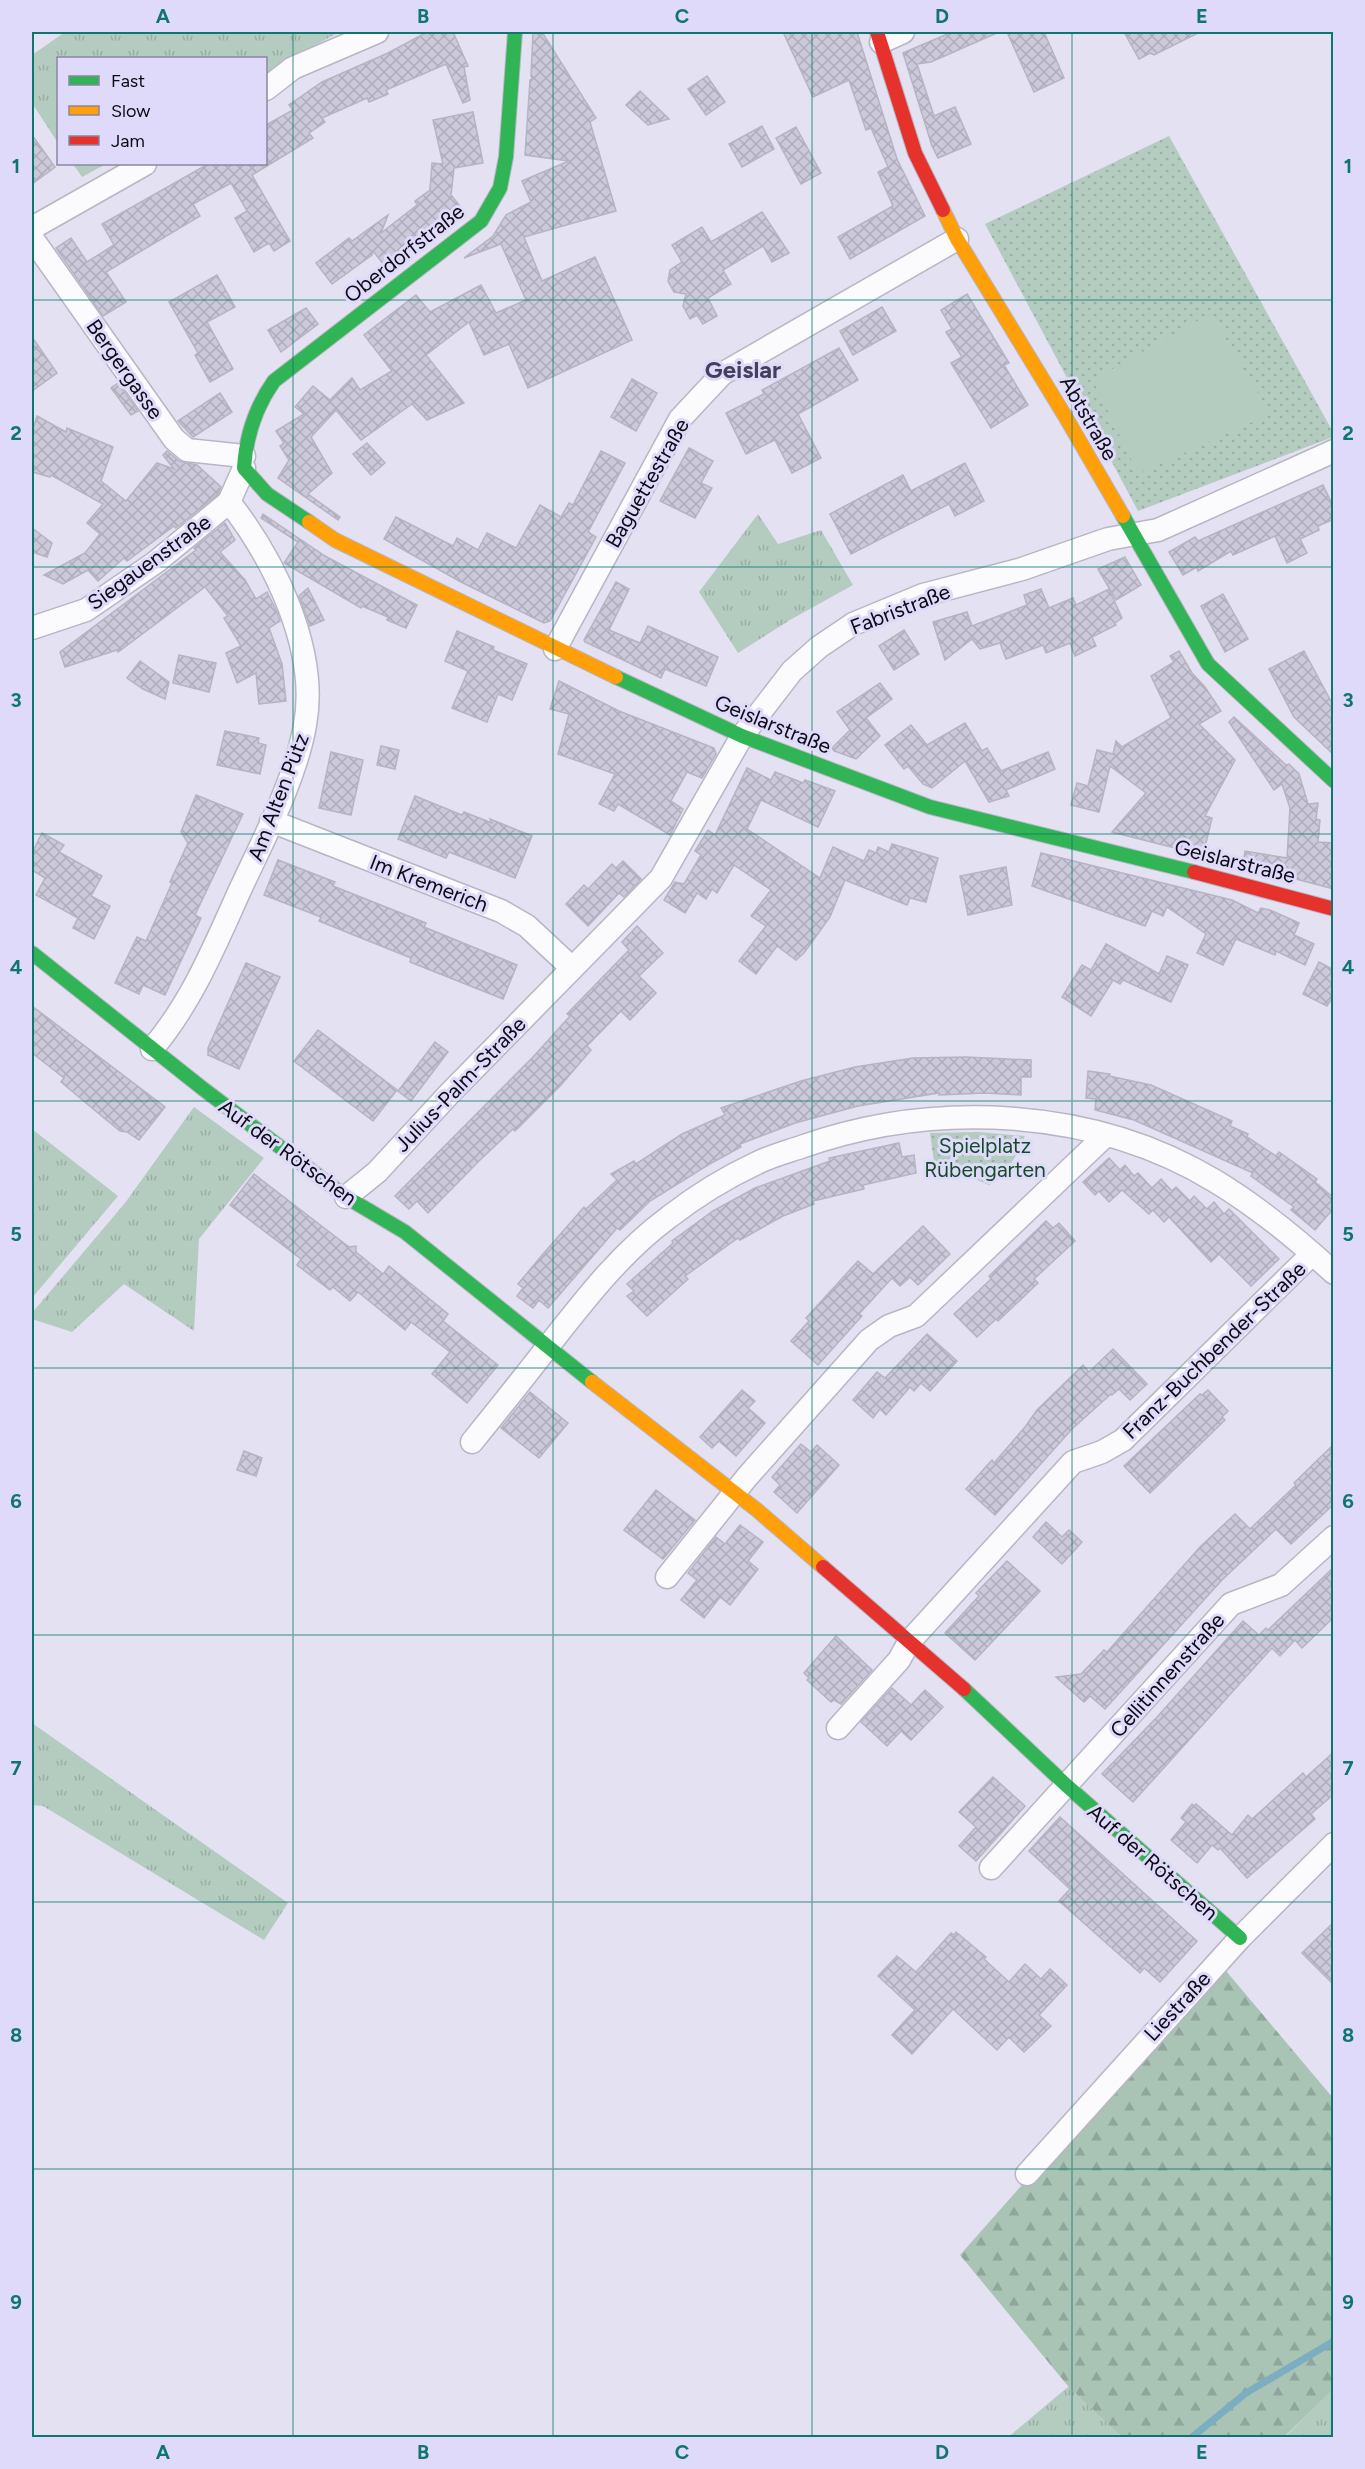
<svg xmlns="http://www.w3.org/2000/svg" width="1365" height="2469" font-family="Figtree,sans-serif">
	<defs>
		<pattern id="grass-tufts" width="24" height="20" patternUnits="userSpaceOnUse" patternTransform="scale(1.5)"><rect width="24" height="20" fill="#b4ccc0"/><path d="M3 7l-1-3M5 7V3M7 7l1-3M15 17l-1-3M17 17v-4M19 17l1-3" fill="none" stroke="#9aaea4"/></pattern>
		<pattern id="forest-firs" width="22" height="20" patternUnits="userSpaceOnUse" patternTransform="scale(1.5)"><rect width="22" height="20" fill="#a9c3b5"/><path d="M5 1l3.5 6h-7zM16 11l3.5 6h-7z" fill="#90a69b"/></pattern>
		<pattern id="park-dots" width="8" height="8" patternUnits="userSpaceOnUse" patternTransform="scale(1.5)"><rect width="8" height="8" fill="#b4ccc0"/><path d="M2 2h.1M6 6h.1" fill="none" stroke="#9aaea4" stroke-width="1.8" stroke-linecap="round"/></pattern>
		<pattern id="building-cross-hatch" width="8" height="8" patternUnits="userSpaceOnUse" patternTransform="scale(1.5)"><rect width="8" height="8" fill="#ccc9db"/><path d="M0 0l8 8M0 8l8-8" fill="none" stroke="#aeabbb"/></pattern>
	</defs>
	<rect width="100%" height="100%" fill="#e4e1f3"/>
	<g fill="url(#grass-tufts)">
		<polygon points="65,32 339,32 266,73 266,58 58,58 58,143 32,103 32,55"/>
		<polygon points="73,164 106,164 82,177"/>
		<polygon points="758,514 778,544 821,530 853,585 790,620 738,653 699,592"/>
		<polygon points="194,1107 264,1158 199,1239 194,1331 124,1284 72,1332 32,1319 32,1313 125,1203"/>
		<polygon points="32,1129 118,1196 32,1298"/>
		<polygon points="32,1723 288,1903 264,1940 43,1806 32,1805"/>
		<polygon points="1069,2386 1119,2434 1117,2438 1007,2438"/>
		<polygon points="1332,2389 1333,2437 1284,2438"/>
	</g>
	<polygon fill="url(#forest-firs)" points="1226,1971 1333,2098 1333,2389 1284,2437 1122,2437 1068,2386 960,2255 1029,2177"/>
	<g fill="url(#park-dots)">
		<polygon points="1169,136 1333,432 1333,437 1138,511 985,224"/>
		<path d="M978,1132L1025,1136C1015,1156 1010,1174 989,1185L934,1162L930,1133Z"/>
	</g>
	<polygon fill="#b4ccc0" points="1211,313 1270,414 1138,474 1093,380"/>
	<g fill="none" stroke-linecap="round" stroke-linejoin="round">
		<polyline stroke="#7baec0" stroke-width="7" points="1191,2438 1246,2393 1334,2341"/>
	</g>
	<g fill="url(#building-cross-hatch)" stroke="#b6b3c2" stroke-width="1.5">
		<polygon points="427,32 453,32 468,66 464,67 470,100 463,103 446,64 386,90 388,94 369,102 367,98 322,118 325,122 309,133 313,138 252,175 290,241 274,251 269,243 254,252 235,218 247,211 231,183 193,204 200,216 106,272 126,302 103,316 56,248 71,238 87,262 114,245 102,224 208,164 266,164 266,125 293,110 289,105 322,82 388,53"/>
		<polygon points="533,32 542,32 596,118 590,122 616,211 524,237 542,281 595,257 632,340 528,388 509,344 484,355 469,322 426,355 464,403 427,420 412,404 361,440 336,410 311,437 332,473 308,494 340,517 338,520 278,478 289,460 280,446 284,443 276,431 304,414 295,407 313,386 330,400 352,378 360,390 392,371 364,335 416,295 430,312 481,285 496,313 526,300 501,244 464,258 493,236 506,215 531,202 522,181 569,161 525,155 530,80 532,79 531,76"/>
		<polygon points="783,32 857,32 897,159 925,216 850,259 838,237 893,206 878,172 888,167 871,128 866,130 849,80 813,97"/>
		<polygon points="952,32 999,32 931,62 917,64 934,116 955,107 971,144 938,158 932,146 903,53"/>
		<polygon points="1007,32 1044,32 1064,78 1034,92"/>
		<polygon points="1124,32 1200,32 1154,55 1150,53 1139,59"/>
		<polygon points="707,76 725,102 706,115 688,89"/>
		<polygon points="640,91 669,119 648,125 626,105"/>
		<polygon points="473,112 483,163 454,168 451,195 464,211 437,231 436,229 387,269 373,251 372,255 332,284 316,263 349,238 352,241 388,215 381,233 417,205 415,201 430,190 432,163 443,164 433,120"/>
		<polygon points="762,126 774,149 742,167 729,144"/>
		<polygon points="796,127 821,173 801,184 776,138"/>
		<polygon points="32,135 55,167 32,184"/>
		<polygon points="762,212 789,253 772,262 763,246 723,270 731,284 708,298 717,316 703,324 697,315 690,319 683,306 686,294 674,292 668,281 670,270 682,262 672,245 702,227 711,242"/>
		<polygon points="217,275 235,307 207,322 233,369 210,382 195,355 198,353 169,302"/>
		<polygon points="967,294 1009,363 1004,365 1028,405 991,428 951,363 962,357 946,332 952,329 941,310"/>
		<polygon points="882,307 896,331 853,355 840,331"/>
		<polygon points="306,308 318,324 281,352 268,330"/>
		<polygon points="32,337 57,373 32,391"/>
		<polygon points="839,348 858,380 798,414 821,458 792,473 775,440 746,454 726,413 764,394 762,390"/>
		<polygon points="632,379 657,393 636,431 611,417"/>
		<polygon points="118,383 138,411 131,415 111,388"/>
		<polygon points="220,393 232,412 193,437 178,421"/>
		<polygon points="37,416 66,432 67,428 113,447 101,481 126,501 157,463 174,469 163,455 167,451 179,461 197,465 221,487 218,494 176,528 174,526 127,561 124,558 98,581 88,570 63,584 44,575 85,553 100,534 87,523 103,504 51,475 50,477 32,472 32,432"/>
		<polygon points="367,443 385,463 371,475 353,454"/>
		<polygon points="689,448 713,461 701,483 712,488 695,518 660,501"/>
		<polygon points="601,451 625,463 588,532 596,537 550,621 544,623 461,582 384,539 396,517 453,546 457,538 478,550 487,533 516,548 540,505 561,517 569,503 573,505"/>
		<polygon points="965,463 984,501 955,516 949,504 851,554 830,514 903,475 911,491"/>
		<polygon points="1323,485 1334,508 1334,519 1318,526 1319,530 1300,539 1307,553 1287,563 1275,536 1233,555 1231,551 1198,571 1197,567 1183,575 1169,552 1195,537 1198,541"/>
		<polygon points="263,514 325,556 417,605 406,628 387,620 388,617 362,606 361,608 284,563 298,542 261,518"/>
		<polygon points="225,523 235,540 220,552 245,580 256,599 267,592 277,612 280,621 269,628 282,664 286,701 259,704 256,673 237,683 226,653 241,646 224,618 228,616 205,587 118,652 117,650 65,667 60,652 196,550 194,548"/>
		<polygon points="32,528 52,543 47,557 32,552"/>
		<polygon points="1125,557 1141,585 1116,600 1098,569"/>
		<polygon points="616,582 629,589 609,630 640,643 648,626 718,657 706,686 665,669 661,678 585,642 584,640"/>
		<polygon points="308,588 324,620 310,626 299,596"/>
		<polygon points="1041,589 1049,608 1073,598 1076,605 1109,589 1122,618 1115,623 1116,625 1092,637 1096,646 1075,656 1070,643 1046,653 1043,645 1006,659 1000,643 980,649 972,639 945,660 933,622 967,612 972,626 1027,605 1024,595"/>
		<polygon points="1223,594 1248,639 1225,652 1201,606"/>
		<polygon points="904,630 919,654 894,670 879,646"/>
		<polygon points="457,631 494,647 493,650 527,664 512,700 498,694 487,722 452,708 468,671 445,661"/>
		<polygon points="1179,651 1192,673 1205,687 1221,711 1199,724 1235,760 1205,816 1212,818 1203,855 1112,832 1146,793 1110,766 1099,812 1071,805 1077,783 1088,786 1097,750 1113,754 1116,741 1122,747 1171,718 1151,676 1174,662 1170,656"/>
		<polygon points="1304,651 1334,707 1334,755 1294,717 1269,669"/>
		<polygon points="179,655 216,663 209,692 173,683"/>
		<polygon points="140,661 169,682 165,699 143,689 127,678"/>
		<polygon points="559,681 619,711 714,748 716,754 702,778 687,772 671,801 683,809 670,835 618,804 614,811 599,804 615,774 558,754 569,714 550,709"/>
		<polygon points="880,683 892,699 866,718 880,736 856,759 834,751 832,748 850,730 837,712"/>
		<polygon points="1234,717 1286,765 1289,764 1299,774 1308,804 1318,803 1316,819 1320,820 1318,842 1334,843 1334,889 1243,865 1245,851 1287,858 1290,808 1282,784 1274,790 1229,722"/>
		<polygon points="965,723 982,751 987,748 1001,771 1048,752 1055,769 1006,790 1009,796 989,802 965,761 932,788 923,784 908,766 904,769 885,745 911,725 927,745"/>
		<polygon points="225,731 259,738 258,743 266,745 260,774 217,765"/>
		<polygon points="381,746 399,750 395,769 377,765"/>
		<polygon points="331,752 363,760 351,815 319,808"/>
		<polygon points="747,768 771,780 775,772 803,783 805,780 835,791 818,827 761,800 747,829 820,878 833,847 864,861 869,850 876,853 878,847 889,852 892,844 938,858 926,902 910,898 907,905 845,880 830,917 804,953 796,960 777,946 756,974 739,961 766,926 751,916 771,890 734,865 717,893 712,889 706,899 697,893 685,913 664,900 675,882 684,884 701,855 695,851 708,830 715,835"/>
		<polygon points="196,795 243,814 195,915 201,918 165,995 143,985 139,994 115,983 137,937 146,941 172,883 170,882 188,843 181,832"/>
		<polygon points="415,796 462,815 464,812 492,823 490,819 532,836 515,878 449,852 446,858 398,839"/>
		<polygon points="42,833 64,845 59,852 102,876 91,896 110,906 94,939 73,928 78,918 36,895 45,878 32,870 32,853"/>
		<polygon points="1041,853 1232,900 1258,913 1261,908 1270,910 1299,923 1294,935 1314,944 1305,965 1276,951 1275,955 1236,939 1223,965 1197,953 1206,934 1167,907 1163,916 1152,911 1145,926 1032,886"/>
		<polygon points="278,860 335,882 333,886 426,923 424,927 517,965 503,999 410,962 411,958 319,921 321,917 264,895"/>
		<polygon points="623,861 641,879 624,897 619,893 588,926 566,904 584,885 588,889 612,864 616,868"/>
		<polygon points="1006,867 1012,905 968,915 960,876"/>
		<polygon points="637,926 663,953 639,976 656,993 630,1020 621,1011 587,1046 591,1050 561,1085 515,1131 513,1129 480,1160 428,1213 417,1201 409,1209 395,1196 533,1057 570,1016 567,1014 629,950 622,942"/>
		<polygon points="1106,944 1159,974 1167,956 1188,965 1171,1002 1123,980 1120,984 1113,980 1091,1016 1062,997 1082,965 1091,970"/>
		<polygon points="1319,962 1334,970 1334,995 1327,1006 1303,994"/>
		<polygon points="246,963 280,977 239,1069 208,1055 208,1048"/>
		<polygon points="32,1006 165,1107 139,1140 127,1132 120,1131 92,1108 61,1082 64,1078 32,1053"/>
		<polygon points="318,1030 397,1090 373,1121 294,1061"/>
		<polygon points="435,1042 448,1052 411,1101 398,1091"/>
		<polygon points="966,1057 1031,1060 1031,1077 1021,1077 1021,1095 984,1093 939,1095 939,1093 858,1106 795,1123 740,1144 741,1147 708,1165 650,1201 620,1230 617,1228 548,1308 539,1300 533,1308 517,1296 523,1288 518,1284 543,1254 584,1207 586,1209 617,1180 611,1174 634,1161 636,1164 682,1134 725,1115 721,1108 801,1081 855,1067 913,1058"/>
		<polygon points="1088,1071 1110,1074 1109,1076 1151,1085 1232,1121 1230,1126 1248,1134 1247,1137 1276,1156 1279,1152 1317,1179 1315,1182 1334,1198 1334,1208 1315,1230 1291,1210 1294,1207 1251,1176 1253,1173 1134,1120 1095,1110 1096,1099 1086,1098"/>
		<polygon points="899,1143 902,1157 914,1155 916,1173 863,1185 864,1189 813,1201 814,1204 783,1216 740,1240 738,1238 685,1276 688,1279 647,1316 627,1296 634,1291 627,1284 673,1243 672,1241 713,1211 755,1188 830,1161 829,1158"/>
		<polygon points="1109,1158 1120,1170 1125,1165 1134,1176 1138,1173 1152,1188 1161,1179 1172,1191 1176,1187 1190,1201 1194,1196 1207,1209 1214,1202 1224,1214 1229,1209 1279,1259 1251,1286 1219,1254 1211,1262 1169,1217 1164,1222 1153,1210 1149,1214 1122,1190 1109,1202 1099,1191 1095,1195 1083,1182"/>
		<polygon points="254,1174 349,1247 356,1246 356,1252 383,1274 389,1266 448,1314 443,1321 498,1365 467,1403 432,1374 450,1352 411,1322 405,1330 358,1292 350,1301 333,1287 330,1290 297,1265 301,1259 230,1205"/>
		<polygon points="1046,1221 1053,1228 1059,1223 1075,1241 1034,1279 1038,1283 998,1321 996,1319 977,1337 954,1314 991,1279 989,1276"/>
		<polygon points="923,1226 950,1254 918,1285 910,1277 900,1286 892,1278 859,1314 862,1316 818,1365 791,1341 809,1321 806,1318 858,1261 873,1274"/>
		<polygon points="927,1334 957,1361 930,1391 921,1383 914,1391 910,1387 886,1415 880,1409 873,1418 853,1400 877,1372 885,1378"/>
		<polygon points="1113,1349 1147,1384 1130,1400 1119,1389 1112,1395 1111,1394 1072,1429 995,1515 966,1489 992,1460 994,1463 1025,1427 1037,1410 1083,1365 1089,1372"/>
		<polygon points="742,1390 755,1401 748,1408 765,1423 736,1456 719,1441 712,1448 700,1437"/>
		<polygon points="1208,1390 1228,1411 1222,1417 1225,1420 1150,1493 1124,1466 1200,1394 1202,1395"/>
		<polygon points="530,1392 568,1423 539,1458 501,1428"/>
		<polygon points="801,1444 811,1452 817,1445 839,1465 797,1513 774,1492 780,1485 772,1477"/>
		<polygon points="1334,1444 1334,1504 1291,1544 1276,1529 1222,1580 1105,1709 1090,1696 1084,1702 1056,1677 1081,1674 1104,1650 1107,1652 1200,1547 1235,1514 1250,1529 1296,1485 1294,1483"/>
		<polygon points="244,1451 262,1458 256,1476 237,1470"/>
		<polygon points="656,1490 695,1520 663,1559 624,1530"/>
		<polygon points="1046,1522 1062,1537 1069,1530 1082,1542 1062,1564 1033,1537"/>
		<polygon points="740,1525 763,1542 748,1561 758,1569 730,1605 720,1597 704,1618 681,1600 697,1580 688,1573 716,1537 725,1544"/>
		<polygon points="1007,1561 1040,1591 975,1660 945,1633 979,1596 976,1593"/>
		<polygon points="1334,1567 1334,1617 1302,1648 1295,1640 1280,1656 1272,1648 1133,1802 1102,1774 1158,1716 1243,1621 1259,1635 1266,1628 1268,1630"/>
		<polygon points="836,1636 872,1670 841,1704 834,1700 831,1702 807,1680 809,1678 804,1673"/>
		<polygon points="892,1688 911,1705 925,1690 943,1707 911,1740 901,1731 887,1746 861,1722"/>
		<polygon points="1334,1752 1334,1794 1311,1814 1315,1819 1247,1878 1220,1848 1218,1850 1212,1845 1197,1863 1171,1840 1186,1822 1181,1818 1192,1804 1195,1806 1196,1804 1232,1835 1248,1815 1252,1819 1303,1773 1306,1777"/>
		<polygon points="993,1777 1025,1806 976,1861 959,1846 976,1827 959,1812"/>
		<polygon points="1060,1817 1197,1941 1160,1982 1144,1968 1140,1973 1059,1901 1070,1889 1029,1851"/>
		<polygon points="1334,1922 1334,1985 1302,1953"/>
		<polygon points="956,1932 986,1957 984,1959 1009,1982 1025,1964 1041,1979 1050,1969 1067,1985 1039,2015 1051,2026 1024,2052 1009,2037 997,2050 953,2009 912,2054 892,2035 915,2010 878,1976 897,1956 916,1972 951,1933 954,1935"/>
	</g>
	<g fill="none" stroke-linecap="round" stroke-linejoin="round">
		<defs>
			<g id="street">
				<polyline points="881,42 903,32"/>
				<polyline points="266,89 293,68 377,32"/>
				<polyline points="32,228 145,164"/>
				<polyline points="32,238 174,439 187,450 244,456"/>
				<polyline points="32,628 86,610 156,562 229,502 244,468"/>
				<polyline points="555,649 680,419 722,374 957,239"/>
				<polyline points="271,821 501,911 527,926 572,968"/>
				<path d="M152,1049C192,1002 215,945 240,890C264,838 295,781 305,725C319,650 274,559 229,502"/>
				<polyline points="346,1197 377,1172 450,1093 661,878 742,736 792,671 819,647 853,624 923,595 1022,569 1108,539 1158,530 1334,451"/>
				<path d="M472,1442C497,1411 522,1380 546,1349C583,1302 620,1253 669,1217C696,1196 727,1177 757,1163C771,1156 786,1152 801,1147C934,1100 1093,1107 1215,1181C1258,1207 1297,1239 1334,1273"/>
				<polyline points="667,1577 747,1477 869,1340 889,1326 916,1316 1106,1135"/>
				<polyline points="838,1728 899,1660 909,1642 1073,1462 1102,1452 1123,1440 1312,1254"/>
				<polyline points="991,1868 1231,1604 1281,1585 1334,1537"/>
				<polyline points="1027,2174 1240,1938 1334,1844"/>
			</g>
			<g id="fast">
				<polyline points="1123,516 1208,664 1334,781"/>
				<path d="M309,522L267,494L244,468C246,436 255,408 274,381L481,221L500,188L506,157L515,32"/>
				<polyline points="616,677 742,736 930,807 1194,872"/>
				<polyline points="32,953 202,1088 346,1197 405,1232 592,1382"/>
				<polyline points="964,1689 1066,1785 1240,1938"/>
			</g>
			<g id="slow">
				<polyline points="943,210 957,239 1065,416 1123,516"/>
				<polyline points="309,522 335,540 616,677"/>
				<polyline points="592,1382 757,1510 823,1567"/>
			</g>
			<g id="jam">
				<polyline points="877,32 915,153 943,210"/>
				<polyline points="1194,872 1334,909"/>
				<polyline points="823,1567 964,1689"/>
			</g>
		</defs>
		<use href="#street" stroke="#b8b6c3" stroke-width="25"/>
		<use href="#fast" stroke="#b8b6c3" stroke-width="16"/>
		<use href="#slow" stroke="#b8b6c3" stroke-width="16"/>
		<use href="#jam" stroke="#b8b6c3" stroke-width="16"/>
		<use href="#street" stroke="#fbfafd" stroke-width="22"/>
		<use href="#fast" stroke="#30b455" stroke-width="14"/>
		<use href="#slow" stroke="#ff9f0a" stroke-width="14"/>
		<use href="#jam" stroke="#e5322d" stroke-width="14"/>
	</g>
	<path fill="none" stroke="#0f766e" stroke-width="1.5" stroke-opacity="0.55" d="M293,32V2438M553,32V2438M812,32V2438M1072,32V2438M32,300H1334M32,567H1334M32,834H1334M32,1101H1334M32,1368H1334M32,1635H1334M32,1902H1334M32,2169H1334"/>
	<g text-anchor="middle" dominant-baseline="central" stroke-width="6" stroke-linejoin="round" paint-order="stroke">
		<g font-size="21" fill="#0c0a14" stroke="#dfdafa">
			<text transform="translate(404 253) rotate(-38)">Oberdorfstraße</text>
			<text transform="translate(125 369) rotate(55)">Bergergasse</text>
			<text transform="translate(1089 418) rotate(60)">Abtstraße</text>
			<text transform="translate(647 483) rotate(-60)">Baguettestraße</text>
			<text transform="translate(149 562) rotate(-36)">Siegauenstraße</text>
			<text transform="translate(900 609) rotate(-21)">Fabristraße</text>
			<text transform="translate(773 724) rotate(22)">Geislarstraße</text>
			<text transform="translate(278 797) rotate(-69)">Am Alten Pütz</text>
			<text transform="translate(1235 861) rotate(14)">Geislarstraße</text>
			<text transform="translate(429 883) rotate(21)">Im Kremerich</text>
			<text transform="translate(460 1084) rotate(-46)">Julius-Palm-Straße</text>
			<text transform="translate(288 1152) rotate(36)">Auf der Rötschen</text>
			<text transform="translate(1214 1350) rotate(-44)">Franz-Buchbender-Straße</text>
			<text transform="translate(1167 1675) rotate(-48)">Cellitinnenstraße</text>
			<text transform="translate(1153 1862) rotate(41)">Auf der Rötschen</text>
			<text transform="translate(1177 2006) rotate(-47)">Liestraße</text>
		</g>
		<g font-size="21" fill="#134c27" stroke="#dfdafa">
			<text x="985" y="1145">Spielplatz<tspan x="985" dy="24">Rübengarten</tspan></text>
		</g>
		<g font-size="24" font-weight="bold" fill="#45405a" stroke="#dfdafa">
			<text x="743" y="369">Geislar</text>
		</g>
	</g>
	<rect width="1365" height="2469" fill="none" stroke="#dfdafa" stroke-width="66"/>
	<rect x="57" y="57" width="210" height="108" fill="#dfdafa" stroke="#8b879e" stroke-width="1.5"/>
	<rect x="69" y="76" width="30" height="9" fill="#30b455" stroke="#8b879e" stroke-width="1.5"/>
	<text x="111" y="87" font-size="18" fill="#0c0a14">Fast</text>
	<rect x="69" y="106" width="30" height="9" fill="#ff9f0a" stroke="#8b879e" stroke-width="1.5"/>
	<text x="111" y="117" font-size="18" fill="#0c0a14">Slow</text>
	<rect x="69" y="136" width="30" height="9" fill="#e5322d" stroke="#8b879e" stroke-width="1.5"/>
	<text x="111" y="147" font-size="18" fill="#0c0a14">Jam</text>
	<rect x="33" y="33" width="1299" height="2403" fill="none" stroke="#0f766e" stroke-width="2"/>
	<g font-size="20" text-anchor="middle" font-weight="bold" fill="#0f766e">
		<text x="163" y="23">A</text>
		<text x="423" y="23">B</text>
		<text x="682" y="23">C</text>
		<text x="942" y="23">D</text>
		<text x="1202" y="23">E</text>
		<text x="16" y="173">1</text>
		<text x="1348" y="173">1</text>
		<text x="16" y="440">2</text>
		<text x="1348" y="440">2</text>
		<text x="16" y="707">3</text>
		<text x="1348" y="707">3</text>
		<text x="16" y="974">4</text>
		<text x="1348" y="974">4</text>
		<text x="16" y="1241">5</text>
		<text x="1348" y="1241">5</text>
		<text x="16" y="1508">6</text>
		<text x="1348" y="1508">6</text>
		<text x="16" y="1775">7</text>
		<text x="1348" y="1775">7</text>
		<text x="16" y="2042">8</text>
		<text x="1348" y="2042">8</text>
		<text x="16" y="2309">9</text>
		<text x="1348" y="2309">9</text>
		<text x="163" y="2459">A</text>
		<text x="423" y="2459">B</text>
		<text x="682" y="2459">C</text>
		<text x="942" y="2459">D</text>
		<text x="1202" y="2459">E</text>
	</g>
</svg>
